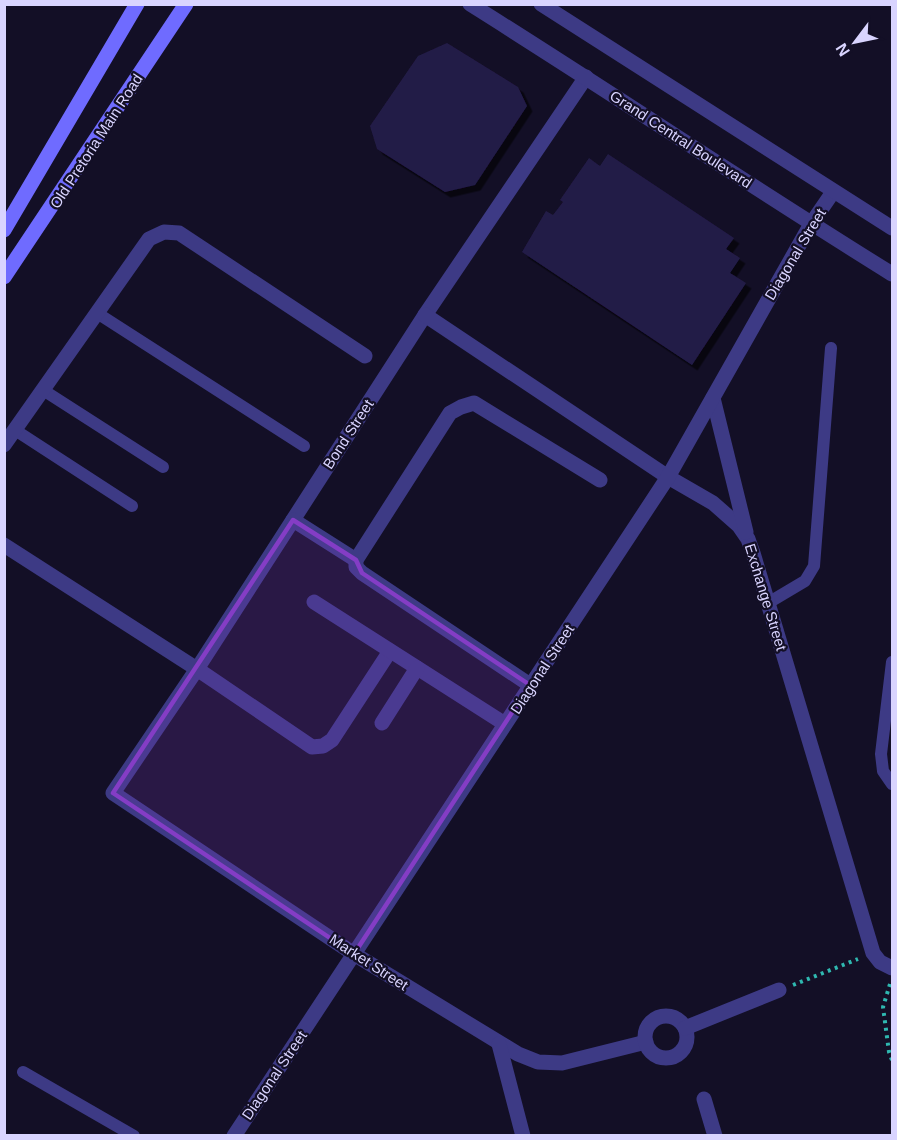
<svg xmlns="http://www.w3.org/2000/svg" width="897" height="1140" font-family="Helvetica,sans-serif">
	<defs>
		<filter id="shadow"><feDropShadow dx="5.5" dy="5.5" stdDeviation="0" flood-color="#0009"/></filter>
	</defs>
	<rect width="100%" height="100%" fill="#130f26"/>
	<g fill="#241b47" filter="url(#shadow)">
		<polygon points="447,43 518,87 527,106 475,185 445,192 377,149 370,126 418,56"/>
		<polygon points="608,154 734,238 726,249 740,258 730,273 746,283 692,365 522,252 546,211 553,215 563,202 560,200 589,158 600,166"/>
	</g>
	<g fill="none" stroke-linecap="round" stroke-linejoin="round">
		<g stroke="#2fb8b0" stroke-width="4" stroke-dasharray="3 4.5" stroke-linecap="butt">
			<polyline points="890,984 883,1007 889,1052 892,1060"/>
			<polyline points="793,985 858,959"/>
		</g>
		<g stroke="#3d3a85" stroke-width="12">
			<polyline points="97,313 304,446"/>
			<polyline points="43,390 163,467"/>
			<polyline points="15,430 132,506"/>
			<polyline points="768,603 805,581 814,566 831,348"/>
			<polyline points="892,662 881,754 883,771 892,784"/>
			<polyline points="23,1072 134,1136"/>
		</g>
		<g stroke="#3d3a85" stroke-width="15">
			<polyline points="586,77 425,315 197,669 113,793 354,954 518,1054 538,1062 562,1063 646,1042"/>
			<polyline points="425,315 668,477 713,503 739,526 748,539 753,553 873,953 880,962 892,968"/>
			<polyline points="713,398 746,532"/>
			<polyline points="4,445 149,239 164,232 179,233 365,356"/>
			<polyline points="293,520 356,560"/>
			<polyline points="4,545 197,669 312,747 323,746 332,740 390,651"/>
			<polyline points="314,602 505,724"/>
			<polyline points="530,685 362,573 356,567 356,560 450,413 461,407 474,403 600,480"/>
			<polyline points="382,723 417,668"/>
			<circle cx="666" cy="1037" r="21"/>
			<polyline points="685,1028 779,990"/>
			<polyline points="499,1044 523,1136"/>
			<polyline points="704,1099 715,1136"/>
			<polyline points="234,1136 668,477 811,224 833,192"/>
		</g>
		<g stroke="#3d3a85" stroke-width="15">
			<path d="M470,4C612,93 750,186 892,274"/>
			<polyline points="541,4 892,228"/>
		</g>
		<g stroke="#6f6bff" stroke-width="15">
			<polyline points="4,230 137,4"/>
			<polyline points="4,277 186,4"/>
		</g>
	</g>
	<path fill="#843dc5" fill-opacity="0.2" stroke="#843dc5" stroke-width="4.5" stroke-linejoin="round" d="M293,520L356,560L362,573L530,685L354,954L113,793Z"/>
	<g text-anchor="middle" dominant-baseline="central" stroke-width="4.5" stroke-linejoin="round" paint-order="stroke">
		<g font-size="15" fill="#d9d4ff" stroke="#130f26">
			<text transform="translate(681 139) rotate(33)">Grand Central Boulevard</text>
			<text transform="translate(96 141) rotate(-57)">Old Pretoria Main Road</text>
			<text transform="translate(795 254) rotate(-59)">Diagonal Street</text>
			<text transform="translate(348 434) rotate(-57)">Bond Street</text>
			<text transform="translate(766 597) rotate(73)">Exchange Street</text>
			<text transform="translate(542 669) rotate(-57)">Diagonal Street</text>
			<text transform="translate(369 962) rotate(33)">Market Street</text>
			<text transform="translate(274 1075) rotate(-56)">Diagonal Street</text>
		</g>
	</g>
	<rect width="897" height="1140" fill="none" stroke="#d9d4ff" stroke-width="12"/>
	<g transform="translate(855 42) rotate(238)" stroke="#130f26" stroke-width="4.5" paint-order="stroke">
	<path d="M0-4.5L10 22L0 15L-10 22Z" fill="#d9d4ff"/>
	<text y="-9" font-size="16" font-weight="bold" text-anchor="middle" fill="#d9d4ff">N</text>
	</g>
</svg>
